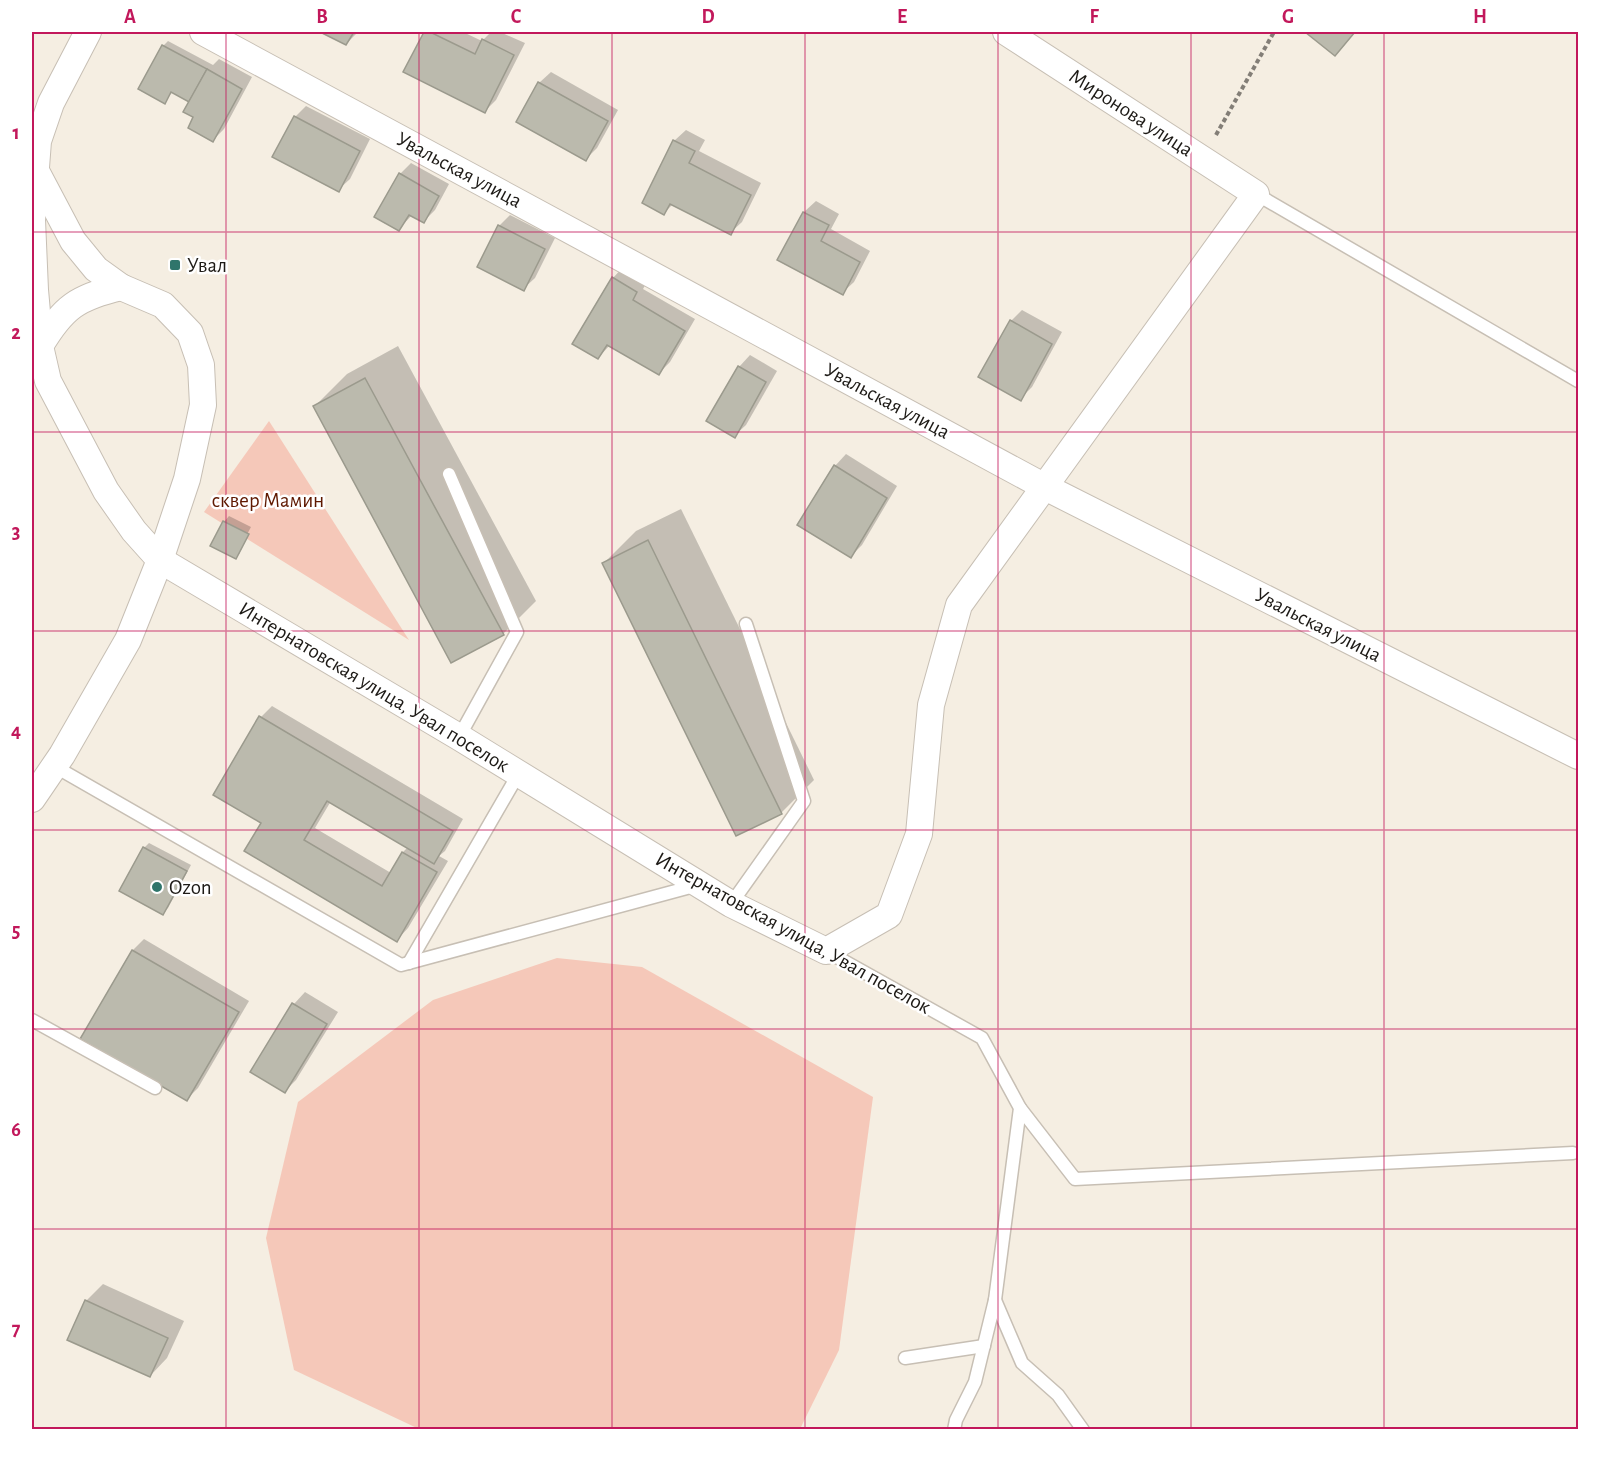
<svg xmlns="http://www.w3.org/2000/svg" width="1610" height="1461" font-family="'Alegreya Sans',sans-serif">
	<rect width="100%" height="100%" fill="#f5eee2"/>
	<g fill="#f5c8b9">
		<polygon points="269,421 409,640 204,512"/>
		<polygon points="557,958 642,967 873,1097 839,1350 800,1429 419,1429 294,1370 266,1238 298,1102 433,1000"/>
	</g>
	<g fill="#0003" fill-rule="evenodd">
		<polygon points="324,32 358,32 346,44"/>
		<polygon points="426,32 463,32 482,41 491,32 500,32 525,43 496,100 485,111 405,71"/>
		<polygon points="1307,32 1355,32 1335,54"/>
		<polygon points="168,41 213,65 219,59 252,77 224,129 213,140 195,117 194,96 173,91 165,102 163,46"/>
		<polygon points="551,72 618,110 597,148 586,159 539,83"/>
		<polygon points="306,106 370,139 350,179 338,190 295,117"/>
		<polygon points="686,130 705,140 699,151 761,183 742,222 730,233 673,204 664,213 674,141"/>
		<polygon points="411,163 449,184 435,210 424,221 412,215 399,229 400,174"/>
		<polygon points="816,201 839,214 831,229 870,251 854,282 842,293 779,259 804,212"/>
		<polygon points="510,215 555,238 535,278 523,289 499,226"/>
		<polygon points="624,266 648,280 643,289 695,319 670,362 659,373 610,345 598,358 574,344 613,278"/>
		<polygon points="1022,310 1062,332 1032,387 1020,399 1011,321"/>
		<polygon points="398,346 536,601 503,634 315,406 347,374"/>
		<polygon points="750,355 777,371 746,425 734,436 739,367"/>
		<polygon points="846,454 897,486 862,545 851,556 835,466"/>
		<polygon points="681,509 814,780 781,813 737,834 604,563 636,531"/>
		<polygon points="229,516 251,527 237,553 240,553 236,557 212,545 224,522"/>
		<path d="M272,706L463,819L445,851L439,856L448,861L408,928L397,940L263,823L261,717ZM331,801L408,847L403,852L391,873L315,828Z"/>
		<polygon points="149,843 191,865 168,908 162,913 144,848"/>
		<polygon points="144,939 249,1001 198,1088 187,1099 82,1038 133,950"/>
		<polygon points="305,992 338,1012 296,1080 285,1091 252,1072 294,1004"/>
		<polygon points="103,1284 184,1321 167,1358 150,1376 86,1301"/>
	</g>
	<g fill="#bbbaad" stroke="#9b9a8d" stroke-width="1.5">
		<polygon points="320,32 354,32 346,45"/>
		<polygon points="424,32 430,32 475,54 482,39 514,55 485,113 403,72"/>
		<polygon points="1305,32 1355,32 1335,56"/>
		<polygon points="162,45 207,69 189,102 171,92 165,104 138,89"/>
		<polygon points="207,69 242,89 213,142 188,128 193,117 183,112"/>
		<polygon points="538,82 608,121 586,161 516,122"/>
		<polygon points="294,116 360,151 339,192 272,157"/>
		<polygon points="673,140 695,151 689,163 751,195 731,235 670,204 664,215 642,203"/>
		<polygon points="399,173 439,196 424,223 409,215 399,231 374,217"/>
		<polygon points="803,212 829,225 821,241 860,262 843,295 777,260"/>
		<polygon points="498,225 545,249 524,291 477,267"/>
		<polygon points="612,277 637,292 633,300 685,331 659,375 607,345 598,359 572,344"/>
		<polygon points="1010,320 1052,344 1021,401 978,377"/>
		<polygon points="738,366 766,382 735,438 706,421"/>
		<polygon points="365,378 504,635 451,663 313,406"/>
		<polygon points="834,465 887,498 851,558 797,525"/>
		<polygon points="223,521 249,534 236,559 210,546"/>
		<polygon points="648,540 782,814 736,836 602,563"/>
		<polygon points="259,716 453,831 434,864 327,801 304,840 382,886 402,852 437,872 397,942 244,851 261,823 213,795"/>
		<polygon points="143,847 187,871 163,915 119,891"/>
		<polygon points="132,950 239,1012 187,1101 80,1039"/>
		<polygon points="292,1003 327,1024 285,1093 250,1072"/>
		<polygon points="85,1300 168,1338 150,1377 67,1340"/>
	</g>
	<g fill="none" stroke-linecap="round" stroke-linejoin="round">
		<defs>
			<g id="service">
				<polyline points="1256,194 1578,381"/>
				<polyline points="449,474 517,632 459,737"/>
				<polyline points="54,766 401,965 698,885"/>
				<polyline points="731,904 804,801 746,624"/>
				<polyline points="826,951 982,1038 1020,1108 995,1300 975,1382 956,1420 954,1430"/>
				<polyline points="409,963 519,773"/>
				<polyline points="32,1020 155,1088"/>
				<polyline points="1020,1108 1075,1179 1573,1153"/>
				<polyline points="995,1300 1022,1363 1058,1395 1083,1430"/>
				<polyline points="905,1358 984,1346"/>
			</g>
			<g id="minor">
				<polyline points="88,32 51,103 38,141 32,220 35,290 40,346 48,381 106,491 134,531 160,560 459,737 731,904 826,951 889,915 919,834 931,705 959,605 1256,194 1006,32"/>
				<polyline points="203,32 1045,487 1578,756"/>
				<path d="M40,346C63,307 78,297 121,287"/>
				<polyline points="32,799 62,755 128,640 160,560 187,479 203,405 201,365 190,333 163,305 121,287 96,269 73,241 36,171"/>
			</g>
		</defs>
		<use href="#service" stroke="#c7bfb4" stroke-width="15"/>
		<use href="#minor" stroke="#c7bfb4" stroke-width="28"/>
		<polyline stroke="#837e77" stroke-width="4" stroke-dasharray="4.5 3" stroke-linecap="butt" points="1216,135 1274,32"/>
		<use href="#service" stroke="#fff" stroke-width="12"/>
		<use href="#minor" stroke="#fff" stroke-width="26"/>
	</g>
	<path fill="none" stroke="#c2185b" stroke-width="1.5" stroke-opacity="0.55" d="M226,32V1430M419,32V1430M612,32V1430M805,32V1430M998,32V1430M1191,32V1430M1384,32V1430M32,232H1578M32,432H1578M32,631H1578M32,830H1578M32,1029H1578M32,1229H1578"/>
	<g fill="#2f756b" stroke="#fff" stroke-width="2">
		<rect x="169" y="259" width="12" height="12" rx="3"/>
		<circle cx="157" cy="887" r="6"/>
	</g>
	<g text-anchor="middle" dominant-baseline="central" stroke-width="5" stroke-linejoin="round" paint-order="stroke">
		<g font-size="21" fill="#1d1a16" stroke="#fff">
			<text transform="translate(1131 113) rotate(33)">Миронова улица</text>
			<text transform="translate(459 170) rotate(28)">Увальская улица</text>
			<text transform="translate(887 401) rotate(28)">Увальская улица</text>
			<text transform="translate(1318 625) rotate(27)">Увальская улица</text>
			<text transform="translate(374 687) rotate(31)">Интернатовская улица, Увал поселок</text>
			<text transform="translate(793 933) rotate(29)">Интернатовская улица, Увал поселок</text>
		</g>
		<g font-size="21" fill="#1d1a16" stroke="#fff" text-anchor="start">
			<text x="187" y="265">Увал</text>
			<text x="169" y="887">Ozon</text>
		</g>
		<g font-size="21" fill="#5f1900" stroke="#fff">
			<text x="268" y="500">сквер Мамин</text>
		</g>
	</g>
	<rect width="1610" height="1461" fill="none" stroke="#ffffff" stroke-width="66"/>
	<rect x="33" y="33" width="1544" height="1395" fill="none" stroke="#c2185b" stroke-width="2"/>
	<g font-size="20" text-anchor="middle" font-weight="bold" fill="#c2185b">
		<text x="130" y="23">A</text>
		<text x="322" y="23">B</text>
		<text x="516" y="23">C</text>
		<text x="708" y="23">D</text>
		<text x="902" y="23">E</text>
		<text x="1094" y="23">F</text>
		<text x="1288" y="23">G</text>
		<text x="1480" y="23">H</text>
		<text x="16" y="139">1</text>
		<text x="16" y="339">2</text>
		<text x="16" y="538">3</text>
		<text x="16" y="737">4</text>
		<text x="16" y="937">5</text>
		<text x="16" y="1136">6</text>
		<text x="16" y="1335">7</text>
	</g>
</svg>
